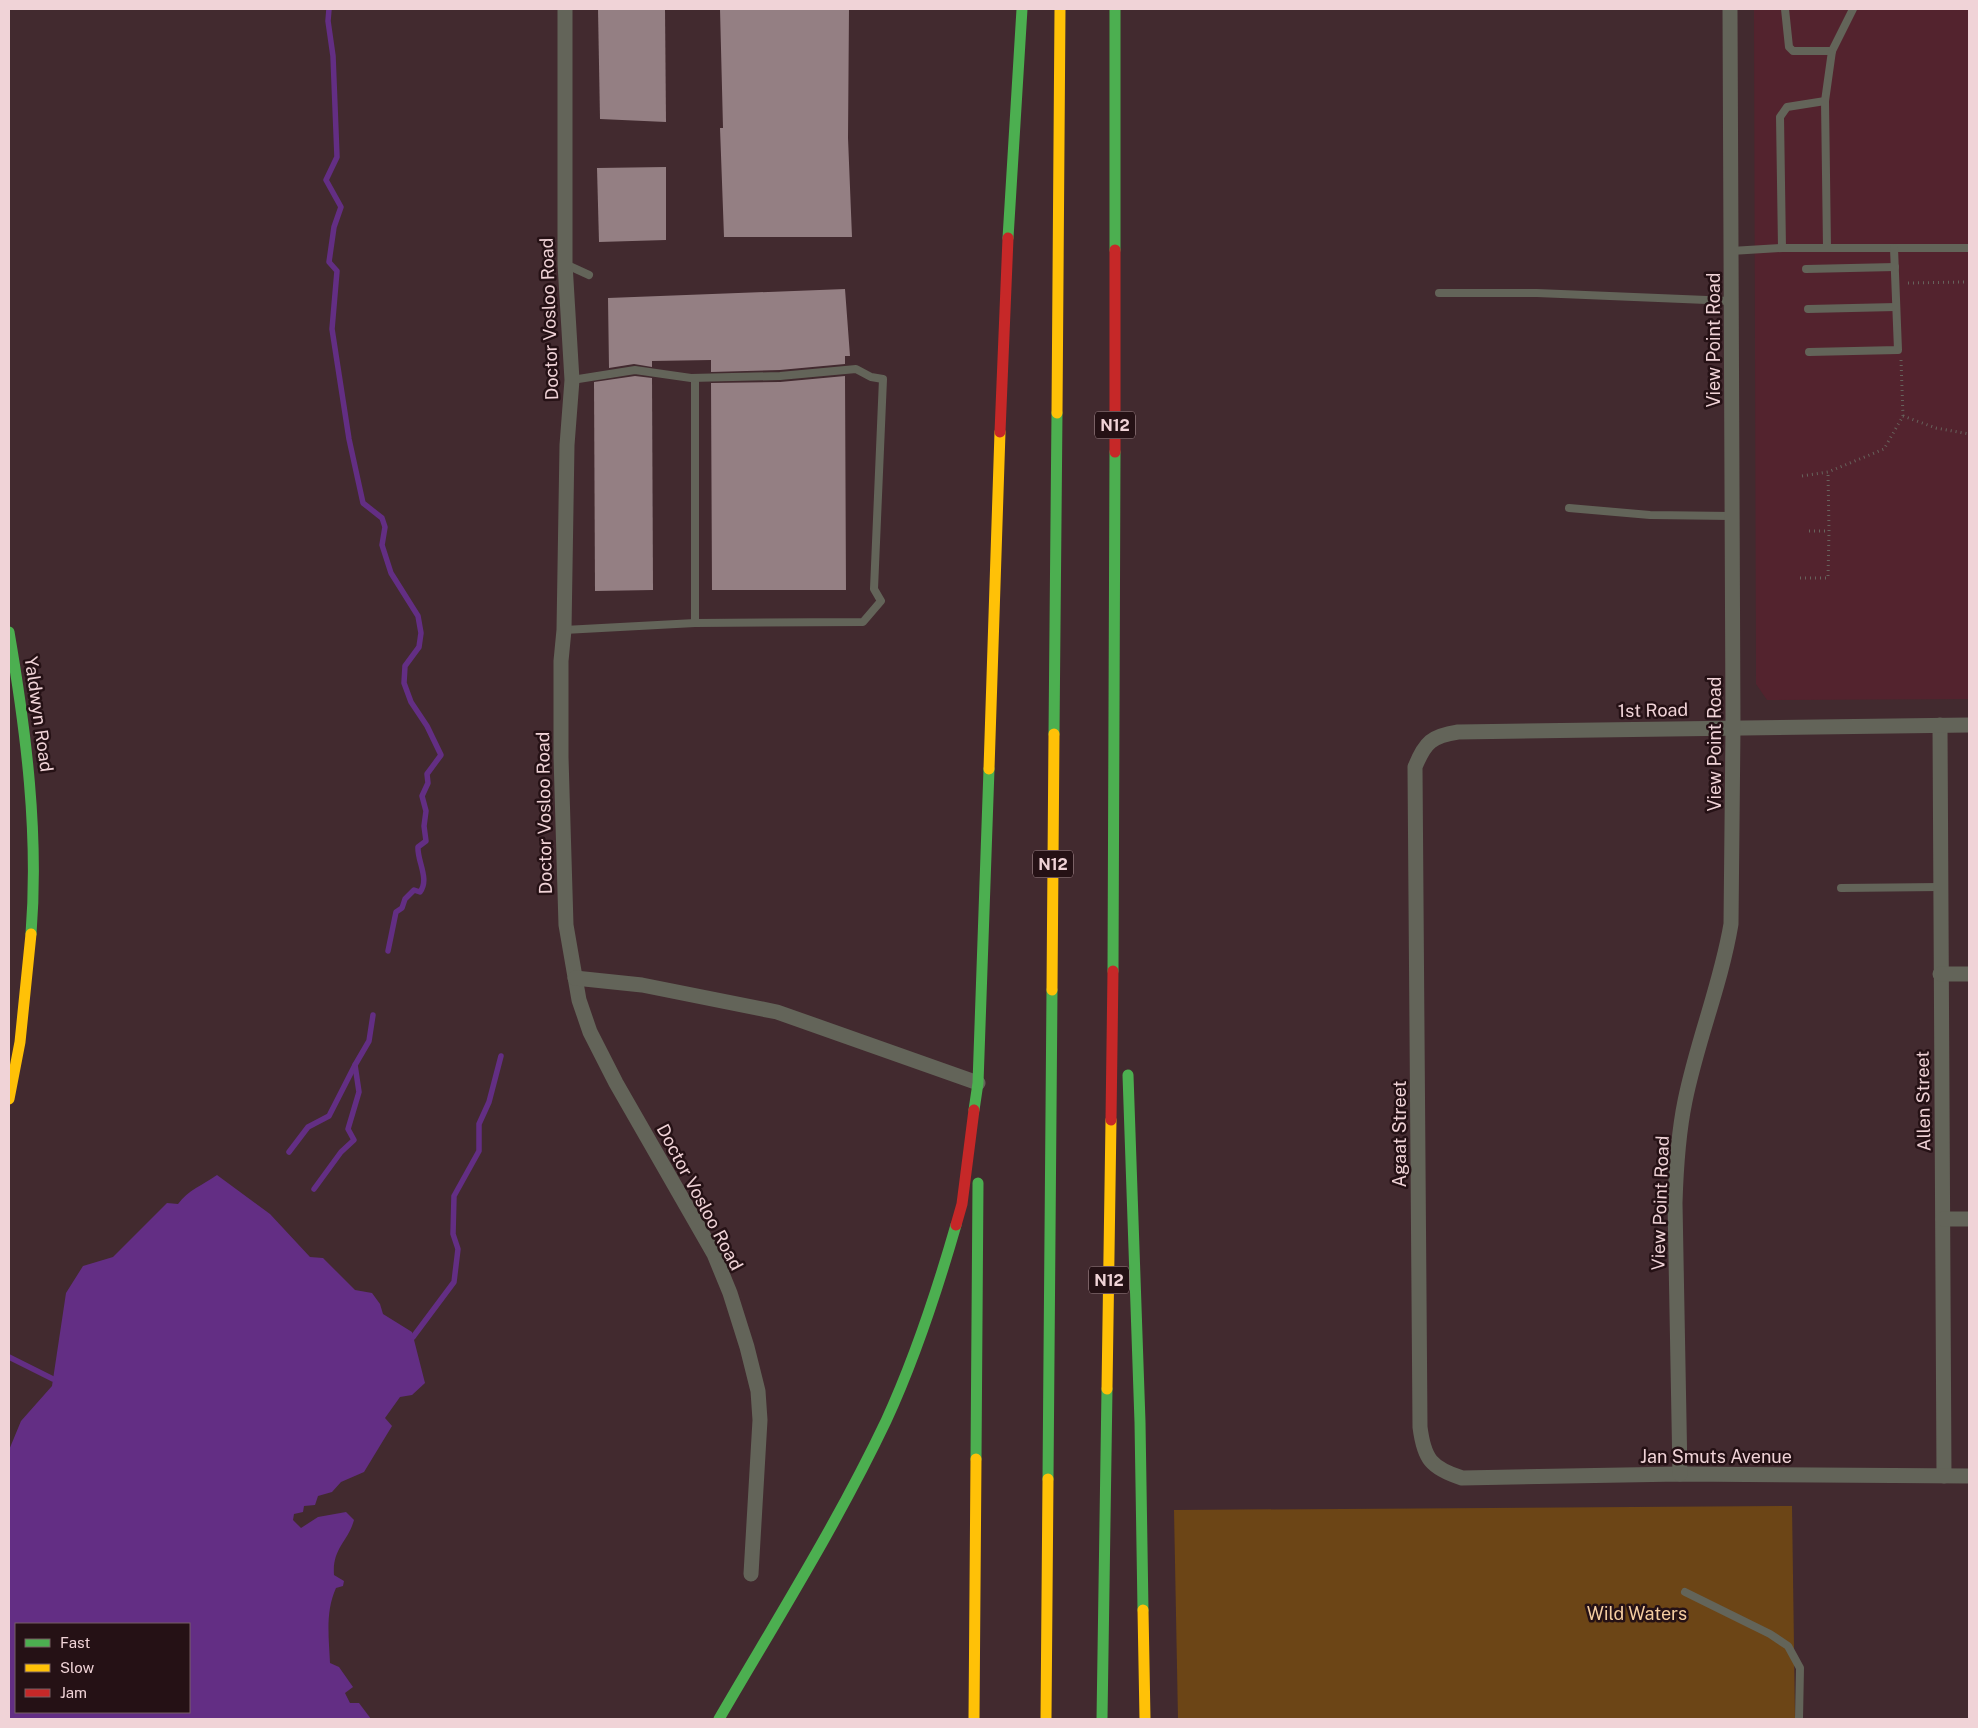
<svg xmlns="http://www.w3.org/2000/svg" width="1978" height="1728" font-family="'Public Sans',sans-serif">
	<rect width="100%" height="100%" fill="#422a2f"/>
	<polygon fill="#53232e" points="1754,9 1969,9 1969,699 1767,700 1756,684"/>
	<polygon fill="#6c4516" points="1792,1506 1795,1719 1178,1719 1174,1510"/>
	<path fill="#632e84" fill-rule="evenodd" d="M217,1175L270,1214L310,1257L323,1258L355,1290L372,1293L380,1304L383,1314L412,1332L425,1383L412,1395L400,1397L385,1418L392,1426L364,1472L341,1482L332,1492L318,1496L315,1505L304,1506L303,1512L294,1514L293,1520L301,1528L318,1517L346,1512L354,1520C348,1542 332,1548 334,1575L344,1581L343,1586L336,1588C325,1612 329,1638 330,1663L339,1667L353,1687L345,1693L350,1703H359L371,1719H9V1450L21,1421L52,1386L66,1293L83,1266L113,1257L167,1203L178,1204C188,1190 203,1185 217,1175ZM16,1624H189V1712H16Z"/>
	<g fill="none" stroke-linecap="round" stroke-linejoin="round">
		<g stroke="#632e84" stroke-width="5.5">
			<path d="M329,9L328,21L333,56L337,157L326,180L341,207L334,227L329,262L337,271L332,329L349,439L363,503L382,518L385,527L382,545L391,573L418,616L421,633L419,647L405,666L404,683L411,702L427,726L441,755L427,774L428,783L422,796L426,811L424,826L426,841L418,847C417,861 430,879 420,892L414,890L405,899L402,908L396,912L388,951"/>
			<polyline points="289,1152 308,1127 329,1116 355,1065"/>
			<polyline points="314,1189 341,1152 354,1140 348,1129 359,1092 355,1065 369,1041 373,1015"/>
			<polyline points="413,1337 454,1282 458,1249 453,1234 454,1196 479,1151 479,1124 489,1102 501,1056"/>
			<polyline points="9,1357 53,1379"/>
		</g>
	</g>
	<g fill="#947f83">
		<polygon points="598,9 665,9 666,122 600,119"/>
		<polygon points="720,9 849,9 848,138 852,237 724,237 720,128 723,128"/>
		<polygon points="666,167 666,240 599,242 597,168"/>
		<polygon points="845,289 850,356 845,356 845,364 780,370 711,372 711,360 652,361 652,367 634,364 609,368 608,298"/>
		<polygon points="635,376 652,378 653,590 595,591 594,382"/>
		<polygon points="845,376 846,590 712,590 711,383 780,382"/>
	</g>
	<g fill="none" stroke-linecap="round" stroke-linejoin="round">
		<g stroke="#67625c" stroke-width="3" stroke-dasharray="1 4" stroke-linecap="butt">
			<polyline points="1908,283 1964,282"/>
			<polyline points="1903,416 1936,428 1969,434"/>
			<polyline points="1802,476 1828,472 1884,449 1903,416 1901,360"/>
			<polyline points="1809,531 1829,531 1828,472"/>
			<polyline points="1800,578 1828,578 1829,531"/>
		</g>
		<g stroke="#636459" stroke-width="8">
			<polyline points="1785,9 1789,47 1793,51 1832,51"/>
			<polyline points="1782,248 1780,117 1787,107 1825,101"/>
			<polyline points="1827,248 1825,101 1832,51 1853,9"/>
			<polyline points="1731,251 1782,248 1969,248"/>
			<polyline points="565,264 589,275"/>
			<polyline points="1806,269 1895,267"/>
			<polyline points="1439,293 1537,293 1731,301"/>
			<polyline points="1808,309 1896,307"/>
			<polyline points="1809,352 1898,350 1894,248"/>
			<polyline points="1569,508 1650,515 1732,516"/>
			<polyline points="695,623 695,378"/>
			<polyline points="564,630 695,623 863,622 881,601 874,589 883,379 871,377 856,369 780,376 691,378 635,370 572,380"/>
			<polyline points="1841,888 1940,887"/>
			<polyline points="1685,1592 1770,1634 1788,1646 1800,1668 1799,1719"/>
		</g>
		<g stroke="#636459" stroke-width="15">
			<polyline points="565,9 565,264 572,380 567,445 564,630 561,661 561,757 566,925 579,1000 590,1032 616,1083 714,1254 730,1293 747,1347 758,1391 760,1420 751,1574"/>
			<polyline points="1940,725 1944,1476"/>
			<path d="M1969,725L1458,732C1432,736 1425,742 1415,767L1420,1427C1424,1459 1431,1468 1462,1478L1680,1474L1969,1476"/>
			<polyline points="1940,974 1969,974"/>
			<polyline points="575,978 642,985 777,1012 978,1083"/>
			<polyline points="1943,1219 1969,1219"/>
			<path d="M1680,1474L1675,1203C1676,1169 1678,1135 1685,1101C1697,1041 1721,984 1731,924L1733,727L1730,9"/>
		</g>
		<g stroke="#4caf50" stroke-width="11">
			<polyline points="1115,9 1115,250"/>
			<polyline points="1008,238 1022,9"/>
			<path d="M9,632C26,731 39,833 31,934"/>
			<polyline points="1054,734 1057,413"/>
			<polyline points="1113,971 1115,452"/>
			<polyline points="1128,1075 1140,1422 1143,1610"/>
			<polyline points="974,1110 978,1083 989,769"/>
			<polyline points="976,1459 978,1183"/>
			<polyline points="1048,1479 1052,990"/>
			<path d="M719,1719C776,1621 837,1524 886,1421C915,1358 937,1291 956,1225"/>
			<polyline points="1102,1719 1107,1389"/>
		</g>
		<g stroke="#ffc107" stroke-width="11">
			<polyline points="1057,413 1060,9"/>
			<polyline points="989,769 1000,432"/>
			<polyline points="1052,990 1054,734"/>
			<polyline points="9,1099 20,1042 31,934"/>
			<polyline points="1107,1389 1111,1120"/>
			<polyline points="1143,1610 1145,1719"/>
			<polyline points="974,1719 976,1459"/>
			<polyline points="1046,1719 1048,1479"/>
		</g>
		<g stroke="#c62828" stroke-width="11">
			<polyline points="1115,250 1115,452"/>
			<polyline points="1000,432 1008,238"/>
			<polyline points="1111,1120 1113,971"/>
			<polyline points="956,1225 962,1204 974,1110"/>
		</g>
	</g>
	<g text-anchor="middle" dominant-baseline="central" stroke-width="5" stroke-linejoin="round" paint-order="stroke">
		<g fill="#251115" stroke="#b3999d" stroke-width="1">
			<rect x="1095" y="411.5" width="40" height="27" rx="4"/>
			<rect x="1033" y="850.5" width="40" height="27" rx="4"/>
			<rect x="1089" y="1266.5" width="40" height="27" rx="4"/>
		</g>
		<g font-size="16" font-weight="bold" fill="#f0d3d7">
			<text x="1115" y="425">N12</text>
			<text x="1053" y="864">N12</text>
			<text x="1109" y="1280">N12</text>
		</g>
		<g font-size="18" fill="#f0d3d7" stroke="#251115">
			<text transform="translate(549 319) rotate(-92)">Doctor Vosloo Road</text>
			<text transform="translate(1713 340) rotate(-90)">View Point Road</text>
			<text transform="translate(1653 710) rotate(-1)">1st Road</text>
			<text transform="translate(39 714) rotate(82)">Yaldwyn Road</text>
			<text transform="translate(1714 744) rotate(-90)">View Point Road</text>
			<text transform="translate(544 813) rotate(-91)">Doctor Vosloo Road</text>
			<text transform="translate(1923 1101) rotate(-91)">Allen Street</text>
			<text transform="translate(1399 1134) rotate(-90)">Agaat Street</text>
			<text transform="translate(700 1197) rotate(62)">Doctor Vosloo Road</text>
			<text transform="translate(1660 1203) rotate(-88)">View Point Road</text>
			<text x="1716" y="1456">Jan Smuts Avenue</text>
		</g>
		<g font-size="18" fill="#f5cda1" stroke="#251115">
			<text x="1637" y="1613">Wild Waters</text>
		</g>
	</g>
	<rect width="1978" height="1728" fill="none" stroke="#f0d3d7" stroke-width="20"/>
	<rect x="15" y="1623" width="175" height="90" fill="#251115" stroke="#765f63"/>
	<rect x="25" y="1639" width="25" height="8" fill="#4caf50" stroke="#765f63"/>
	<text x="60" y="1648" font-size="15" fill="#f0d3d7">Fast</text>
	<rect x="25" y="1664" width="25" height="8" fill="#ffc107" stroke="#765f63"/>
	<text x="60" y="1673" font-size="15" fill="#f0d3d7">Slow</text>
	<rect x="25" y="1689" width="25" height="8" fill="#c62828" stroke="#765f63"/>
	<text x="60" y="1698" font-size="15" fill="#f0d3d7">Jam</text>
</svg>
